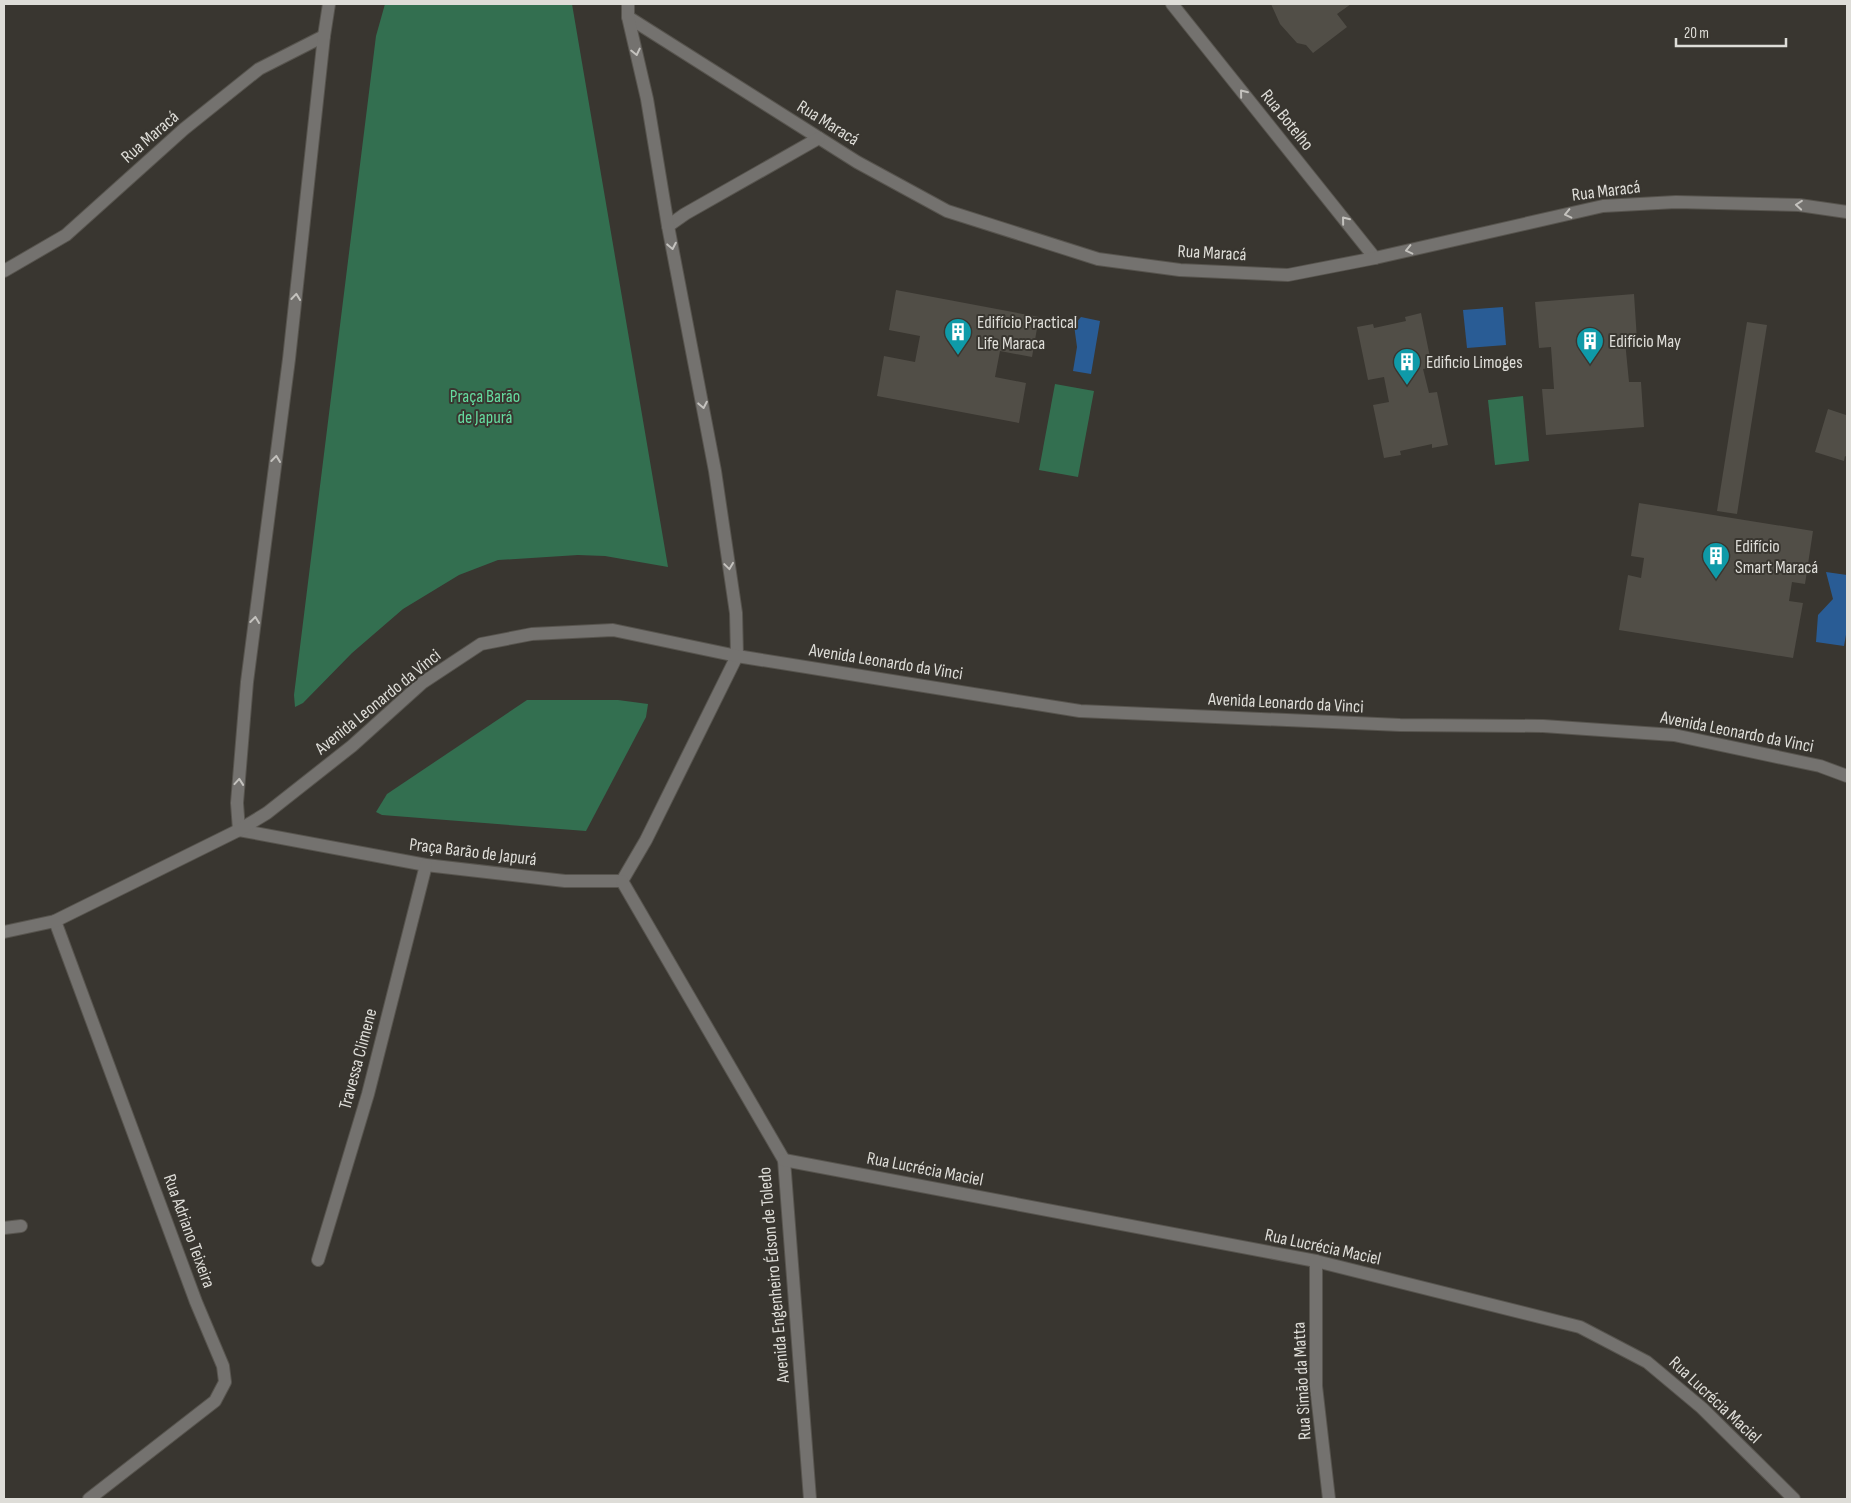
<svg xmlns="http://www.w3.org/2000/svg" width="1851" height="1503" font-family="'Sofia Sans Condensed',sans-serif">
	<rect width="100%" height="100%" fill="#393630"/>
	<g fill="#336f50">
		<polygon points="385,4 572,4 668,567 605,556 578,555 498,560 459,575 403,609 352,653 303,703 295,707 294,695 376,36"/>
		<polygon points="1055,384 1094,391 1078,477 1039,470"/>
		<polygon points="1523,396 1529,461 1495,465 1488,400"/>
		<polygon points="527,700 618,700 648,704 646,717 586,831 382,815 376,812 387,794"/>
	</g>
	<g fill="#295c95">
		<polygon points="1503,307 1506,345 1467,348 1463,310"/>
		<polygon points="1081,317 1100,321 1091,374 1073,371 1077,347 1074,325"/>
		<polygon points="1826,572 1847,575 1847,629 1844,646 1816,642 1818,615 1833,599"/>
	</g>
	<g fill="#514e47">
		<polygon points="1271,4 1351,4 1337,14 1347,27 1313,53 1306,45 1297,43 1280,24"/>
		<polygon points="896,290 1039,317 1032,357 1000,351 995,377 1026,383 1019,423 877,396 884,356 915,362 920,336 889,330"/>
		<polygon points="1634,294 1637,340 1625,341 1629,382 1641,382 1644,427 1546,435 1542,389 1554,389 1551,347 1539,348 1535,302"/>
		<polygon points="1421,313 1432,367 1423,369 1429,393 1437,392 1448,445 1432,448 1432,444 1400,451 1401,455 1384,458 1373,405 1389,402 1384,377 1368,380 1357,327 1373,324 1374,328 1406,321 1405,317"/>
		<polygon points="1747,322 1767,325 1737,514 1717,511"/>
		<polygon points="1828,409 1846,415 1847,411 1847,457 1845,456 1844,461 1815,452"/>
		<polygon points="1639,503 1813,531 1805,584 1792,582 1789,601 1803,603 1793,658 1619,630 1628,575 1641,578 1644,558 1631,556"/>
	</g>
	<g fill="none" stroke-linecap="round" stroke-linejoin="round">
		<defs>
			<g id="minor">
				<polyline points="1172,4 1375,258"/>
				<polyline points="628,17 857,162 947,211 1098,259 1180,270 1288,275 1375,258 1603,206 1676,202 1799,205 1847,212"/>
				<polyline points="668,226 685,214 819,138"/>
				<polyline points="4,271 66,235 184,129 259,69 324,36"/>
				<polyline points="239,830 426,865 565,881 622,881 646,840 737,656 736,613 715,471 668,226 647,99 628,17 628,4"/>
				<polyline points="239,830 237,803 247,682 289,359 324,36 329,4"/>
				<polyline points="622,881 784,1160 810,1499"/>
				<polyline points="55,921 196,1302 223,1366 225,1382 215,1401 89,1499"/>
				<polyline points="4,932 55,921 239,830 267,813 352,746 422,683 481,644 532,634 613,630 737,656 1080,711 1400,725 1543,726 1674,735 1820,766 1847,776"/>
				<polyline points="784,1160 1316,1261 1580,1327 1647,1362 1702,1408 1794,1499"/>
				<polyline points="4,1228 21,1226"/>
				<polyline points="318,1260 368,1094 426,865"/>
				<polyline points="1316,1261 1316,1386 1329,1499"/>
			</g>
		</defs>
		<use href="#minor" stroke="#57544e" stroke-width="14"/>
		<use href="#minor" stroke="#74726f" stroke-width="12"/>
	</g>
	<defs><path id="oneway-chevron" d="M-2-3.5L2.5 0L-2 3.5" fill="none" stroke-width="1.6" stroke-linecap="round" stroke-linejoin="round" transform="scale(1.25)"/></defs>
	<g stroke="#c4c2be">
		<use href="#oneway-chevron" transform="translate(636 52) rotate(77)"/>
		<use href="#oneway-chevron" transform="translate(1243 93) rotate(-129)"/>
		<use href="#oneway-chevron" transform="translate(1799 205) rotate(-175)"/>
		<use href="#oneway-chevron" transform="translate(1568 214) rotate(167)"/>
		<use href="#oneway-chevron" transform="translate(1345 220) rotate(-129)"/>
		<use href="#oneway-chevron" transform="translate(672 246) rotate(79)"/>
		<use href="#oneway-chevron" transform="translate(1409 250) rotate(167)"/>
		<use href="#oneway-chevron" transform="translate(296 297) rotate(-84)"/>
		<use href="#oneway-chevron" transform="translate(703 405) rotate(79)"/>
		<use href="#oneway-chevron" transform="translate(276 459) rotate(-83)"/>
		<use href="#oneway-chevron" transform="translate(729 566) rotate(82)"/>
		<use href="#oneway-chevron" transform="translate(255 620) rotate(-83)"/>
		<use href="#oneway-chevron" transform="translate(239 782) rotate(-85)"/>
	</g>
	<defs>
		<symbol id="building-pin" viewBox="-11 -11 22 30"><path d="M0 17L-7.5 6A9.5 9.5 0 1 1 7.5 6Z" fill="#0f9aa8" stroke="#393630"/><path d="M-4-6H4V6H1V3H-1V6H-4ZM-2.5-4.3h1.7v1.8h-1.7ZM.8-4.3h1.7v1.8H.8ZM-2.5-1h1.7V.8h-1.7ZM.8-1h1.7V.8H.8Z" fill="#fff"/></symbol>
	</defs>
	<g fill-rule="evenodd">
		<use href="#building-pin" x="942" y="316" width="32" height="43"/>
		<use href="#building-pin" x="1574" y="325" width="32" height="43"/>
		<use href="#building-pin" x="1391" y="346" width="32" height="43"/>
		<use href="#building-pin" x="1700" y="540" width="32" height="43"/>
	</g>
	<g text-anchor="middle" dominant-baseline="central" stroke-width="4" stroke-linejoin="round" paint-order="stroke">
		<g font-size="18" fill="#deddd8" stroke="#393630">
			<text transform="translate(1287 120) rotate(51)">Rua Botelho</text>
			<text transform="translate(828 123) rotate(32)">Rua Maracá</text>
			<text transform="translate(150 137) rotate(-41)">Rua Maracá</text>
			<text transform="translate(1606 191) rotate(-7)">Rua Maracá</text>
			<text transform="translate(1212 253) rotate(3)">Rua Maracá</text>
			<text transform="translate(886 662) rotate(9)">Avenida Leonardo da Vinci</text>
			<text transform="translate(378 702) rotate(-39)">Avenida Leonardo da Vinci</text>
			<text transform="translate(1286 703) rotate(3)">Avenida Leonardo da Vinci</text>
			<text transform="translate(1737 732) rotate(11)">Avenida Leonardo da Vinci</text>
			<text transform="translate(473 852) rotate(7)">Praça Barão de Japurá</text>
			<text transform="translate(358 1059) rotate(-75)">Travessa Climene</text>
			<text transform="translate(925 1169) rotate(11)">Rua Lucrécia Maciel</text>
			<text transform="translate(189 1231) rotate(70)">Rua Adriano Teixeira</text>
			<text transform="translate(1323 1247) rotate(12)">Rua Lucrécia Maciel</text>
			<text transform="translate(774 1275) rotate(-95)">Avenida Engenheiro Édson de Toledo</text>
			<text transform="translate(1302 1381) rotate(-93)">Rua Simão da Matta</text>
			<text transform="translate(1715 1400) rotate(43)">Rua Lucrécia Maciel</text>
		</g>
		<g font-size="18" fill="#deddd8" stroke="#393630" text-anchor="start">
			<text x="977" y="322">Edifício Practical<tspan x="977" dy="21">Life Maraca</tspan></text>
			<text x="1609" y="341">Edifício May</text>
			<text x="1426" y="362">Edificio Limoges</text>
			<text x="1735" y="546">Edifício<tspan x="1735" dy="21">Smart Maracá</tspan></text>
		</g>
		<g font-size="18" fill="#65db9f" stroke="#393630">
			<text x="485" y="396">Praça Barão<tspan x="485" dy="21">de Japurá</tspan></text>
		</g>
	</g>
	<rect width="1851" height="1503" fill="none" stroke="#deddd8" stroke-width="10"/>
	<path d="M1676 38v8h110v-8" fill="none" stroke="#deddd8" stroke-width="2.5"/>
	<text x="1684" y="38" font-size="15" fill="#deddd8" stroke="#393630" stroke-width="4" paint-order="stroke">20 m</text>
</svg>
